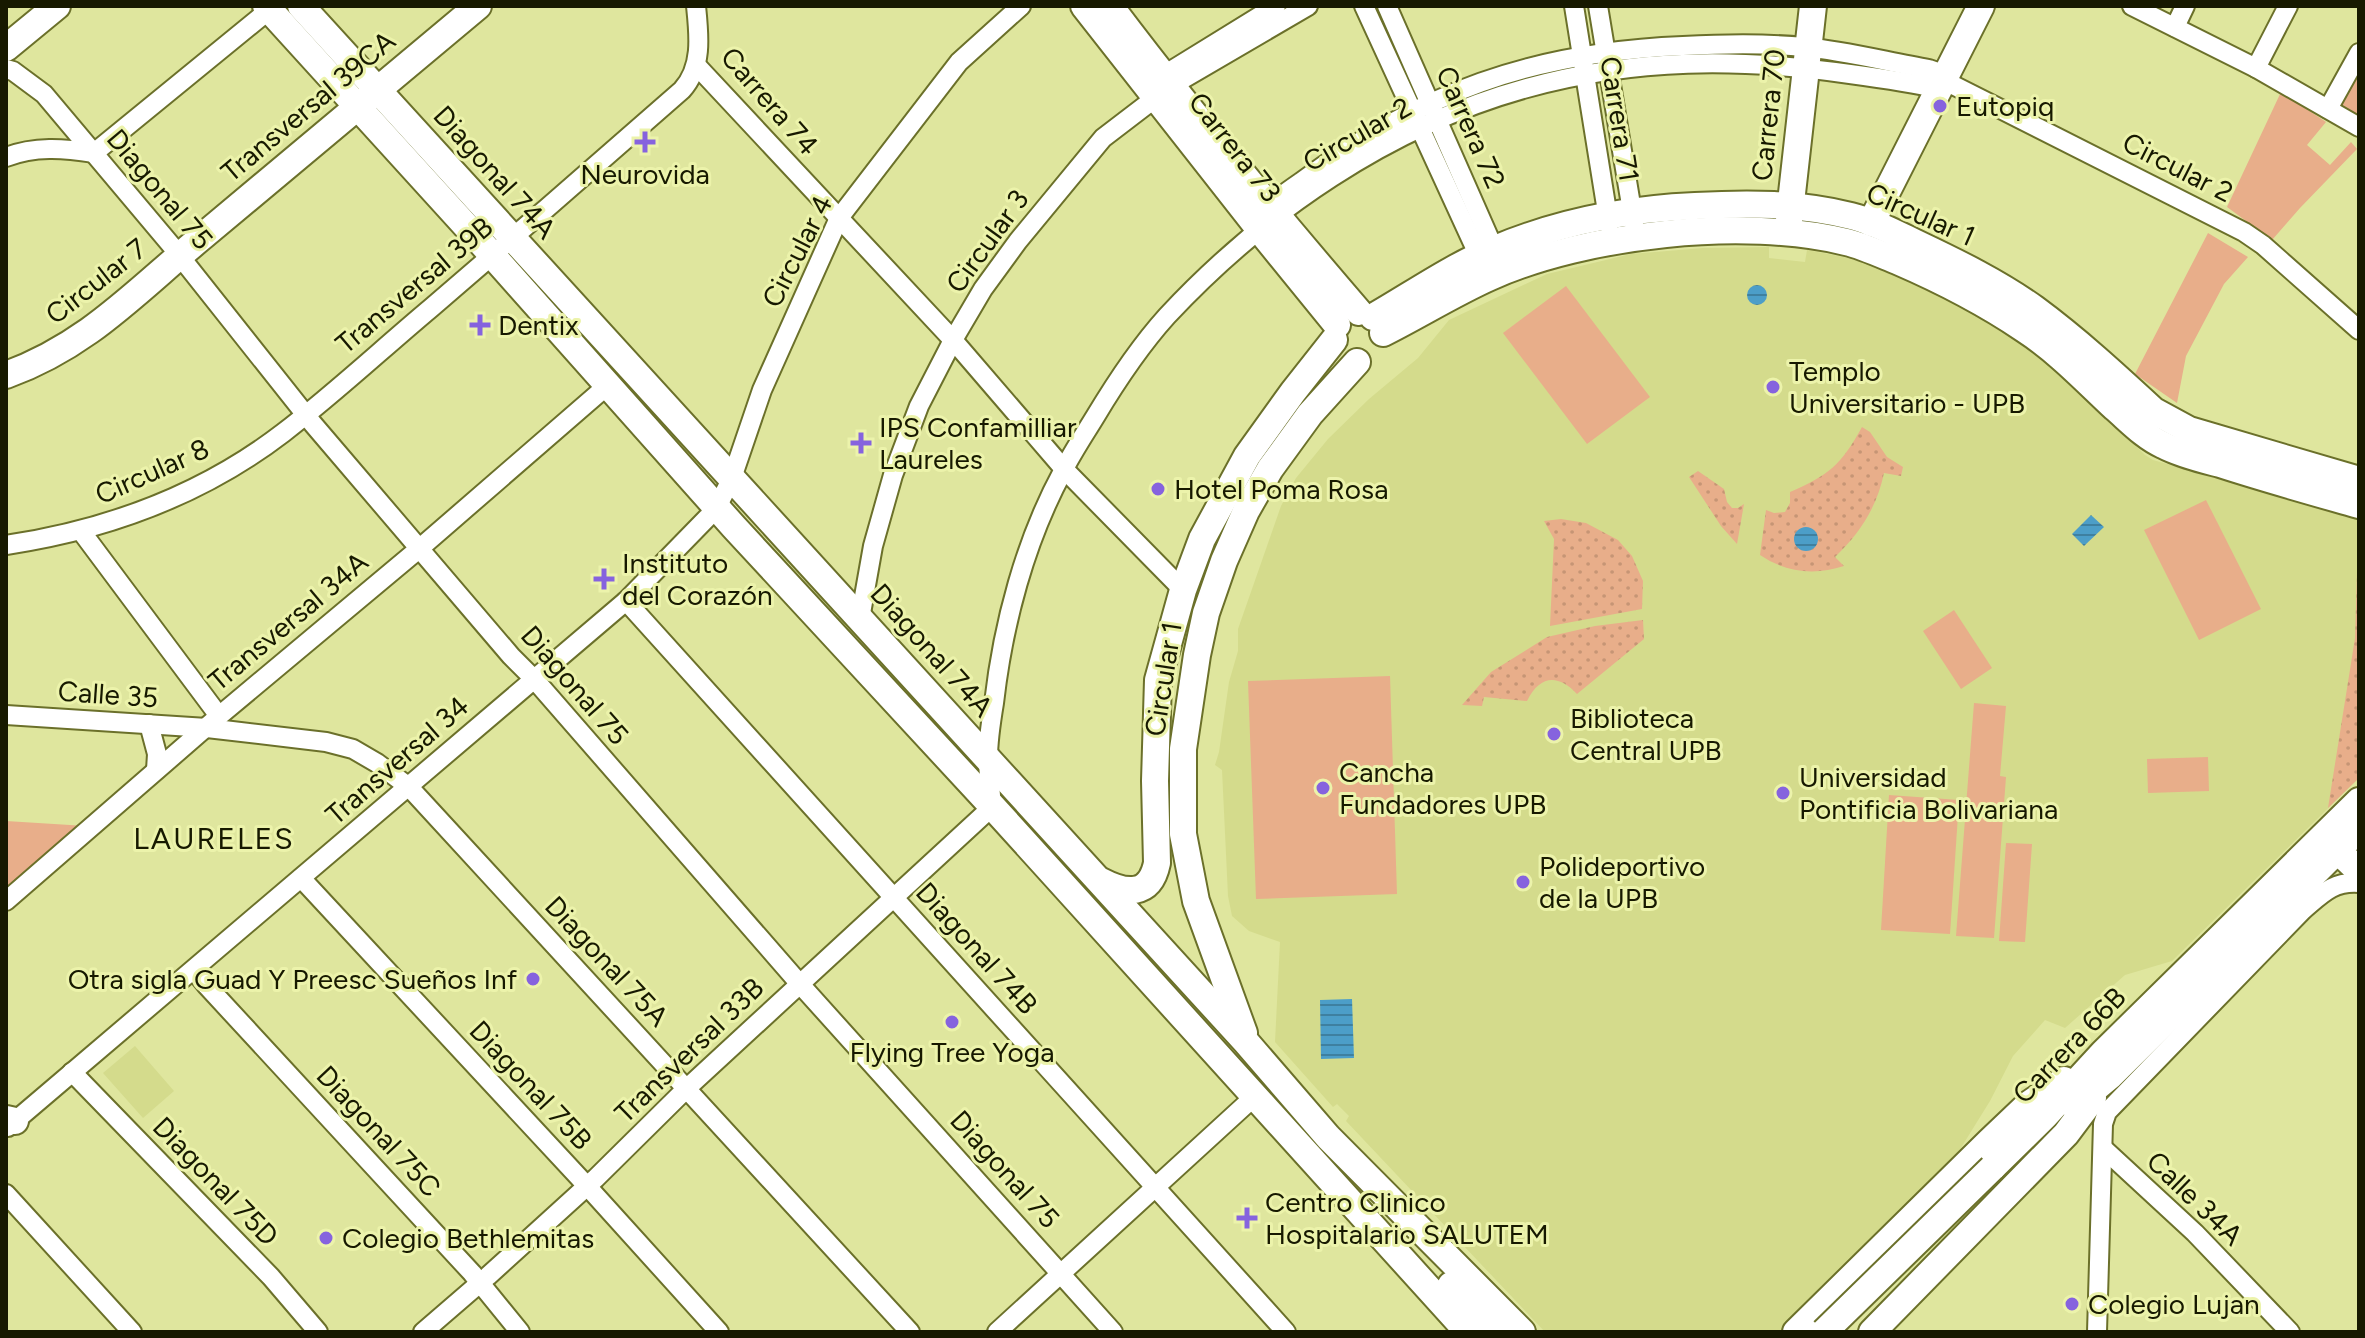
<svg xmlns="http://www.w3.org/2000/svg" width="2365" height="1338" font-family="Figtree,sans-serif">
	<defs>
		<pattern id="grass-dots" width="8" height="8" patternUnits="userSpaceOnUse" patternTransform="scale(2)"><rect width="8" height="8" fill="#e8ae8a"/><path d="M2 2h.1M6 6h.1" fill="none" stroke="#c69575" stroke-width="1.8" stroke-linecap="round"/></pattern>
		<pattern id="water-rules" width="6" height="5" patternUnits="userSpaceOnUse" patternTransform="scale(2)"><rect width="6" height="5" fill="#4c9ec8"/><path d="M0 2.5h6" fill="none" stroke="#3e80a0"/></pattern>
	</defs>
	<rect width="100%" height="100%" fill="#dfe69e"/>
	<g fill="#d4db8c">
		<polygon points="1769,247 1769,258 1805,262 1807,250 1844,257 1872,265 1928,287 2018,339 2054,365 2145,455 2153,460 2359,518 2359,778 2172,961 2125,975 2065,1028 2045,1020 2013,1056 1990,1101 1959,1151 1779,1332 1545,1332 1346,1121 1349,1116 1337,1104 1333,1107 1275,1042 1280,942 1249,931 1232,916 1228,896 1222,770 1215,765 1219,752 1229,682 1238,651 1238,629 1281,506 1296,478 1328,439 1369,399 1418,358 1449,320 1547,274 1631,254 1703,248"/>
		<polygon points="135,1046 174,1091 143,1118 103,1073"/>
	</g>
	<g fill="url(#grass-dots)">
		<path d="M1862,427L1870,432L1887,457L1903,467L1901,476L1884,473C1877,507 1860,533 1835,557L1844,566C1814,576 1785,572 1760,555L1766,510L1774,513L1785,512L1790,503V492C1829,475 1841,465 1862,427Z"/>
		<polygon points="1698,471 1724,489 1727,502 1732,508 1738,508 1744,504 1737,544 1721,526 1689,477"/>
		<polygon points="1561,519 1586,523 1618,540 1632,556 1643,581 1642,609 1550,626 1554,539 1544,521"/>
		<polygon points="2357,572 2359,573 2359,778 2328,808 2355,638"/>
		<path d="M1643,620L1644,639L1577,694C1558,674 1540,675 1527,701L1484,697L1482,706L1462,705L1491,672L1547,637L1595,626Z"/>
	</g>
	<g fill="#e8ae8a">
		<polygon points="2359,61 2359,118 2335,104"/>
		<polygon points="2281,92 2326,122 2307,145 2330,165 2351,142 2357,149 2300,208 2272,240 2227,207"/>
		<polygon points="2208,233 2248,257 2224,284 2186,356 2177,403 2135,374"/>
		<polygon points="1566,286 1650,397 1587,444 1503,333"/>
		<polygon points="2206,500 2261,609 2199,640 2144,530"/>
		<polygon points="1954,610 1992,668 1961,689 1923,631"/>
		<polygon points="1390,676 1397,894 1256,899 1248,681"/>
		<polygon points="1974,703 2006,706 2000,776 2006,777 1994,938 1956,936"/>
		<polygon points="2208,757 2209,791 2148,793 2147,759"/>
		<polygon points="1889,795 1959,800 1950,934 1881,930"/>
		<polygon points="6,821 86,826 6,887"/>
		<polygon points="2006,843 2032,844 2025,942 1999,941"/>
	</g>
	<g fill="url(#water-rules)">
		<circle cx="1757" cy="295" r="10"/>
		<polygon points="2091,515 2104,527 2084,546 2072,534"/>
		<circle cx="1806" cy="539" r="12"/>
		<polygon points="1352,999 1354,1058 1321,1059 1320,1000"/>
	</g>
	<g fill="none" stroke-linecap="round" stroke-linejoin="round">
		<defs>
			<g id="street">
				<polyline points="1364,6 1483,265"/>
				<polyline points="1387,6 1498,258"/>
				<polyline points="1574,6 1609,224"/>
				<polyline points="1598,6 1634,223"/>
				<polyline points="2132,6 2256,68 2359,127"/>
				<polyline points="2175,27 2185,6"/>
				<polyline points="697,66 953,340 1064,469 1183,590"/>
				<polyline points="2256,68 2288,6"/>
				<polyline points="6,69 13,71 44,94 171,245 313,424 511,656 535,680 799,983 1113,1332"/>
				<polyline points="1156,80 1276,6"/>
				<polyline points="2328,109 2359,53"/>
				<polyline points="94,153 269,10"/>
				<path d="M6,157C35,146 63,148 94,153"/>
				<path d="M1262,211C1275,200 1288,191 1301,182C1421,92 1533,52 1683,46C1723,44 1764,43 1804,47C1846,51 1888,62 1929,69L1946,75L1951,84L2244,232L2263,245L2359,330"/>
				<polyline points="81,531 219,716"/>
				<path d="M6,545C106,530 202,495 283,433C334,394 382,349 431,308C515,236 599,163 682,90C703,67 699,35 696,6"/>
				<polyline points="626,601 1286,1332"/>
				<polyline points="860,619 873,546 893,475 919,406 953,340 983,289 1018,241 1103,138 1171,86 1308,6"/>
				<polyline points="6,715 207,728 326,742 353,749 377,763 409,787 910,1332"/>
				<polyline points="149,724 157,754 156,770"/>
				<polyline points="301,878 587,1186 719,1332"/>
				<polyline points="6,901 219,716 420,548 608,385"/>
				<polyline points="194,970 207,986 472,1273 520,1332"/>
				<polyline points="72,1072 271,1277 318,1332"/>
				<polyline points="8,1127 626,601 708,517 717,507 732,478 762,390 839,218 959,62 1021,6"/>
				<polyline points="2104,1149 2195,1233 2290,1332"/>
				<polyline points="6,1194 132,1332"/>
				<path d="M423,1332L488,1276L596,1178L686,1089L992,807C991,791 988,774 988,758C988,740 991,721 994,703C1003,624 1025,541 1063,471C1072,453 1084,435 1095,417C1116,382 1139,347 1167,316C1264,212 1389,126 1527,88C1635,58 1740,58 1850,74C1880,78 1910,82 1939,89L1949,85"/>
				<polyline points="997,1332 1255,1096"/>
				<path d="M2097,1332L2103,1124L2107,1112L2303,910C2322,894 2333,881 2359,883"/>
			</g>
			<g id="secondary">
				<polyline points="266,6 477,238 734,527 992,806 1468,1332"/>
				<polyline points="301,6 1246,1042 1328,1137 1522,1332"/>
				<polyline points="1084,6 1267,239 1337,325"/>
				<path d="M1110,6C1189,111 1273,212 1359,312"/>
				<polyline points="6,48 57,6"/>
				<polyline points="1789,220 1813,6"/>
				<polyline points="1871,223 1981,6"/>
				<path d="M1373,317C1413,294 1453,266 1495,249C1559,222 1626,209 1695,206C1748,203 1800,203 1851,216C1875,222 1897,234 1918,244C1958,263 1999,283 2035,309C2077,340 2116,376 2154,411L2189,430L2359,480"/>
				<path d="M1383,333C1419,315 1454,293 1490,277C1586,234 1744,217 1846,242C1863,246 1880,254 1897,261C1941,280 1984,302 2024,329C2058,351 2086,381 2115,408C2130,421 2145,437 2163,445C2180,454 2201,459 2220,464C2266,479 2313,492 2359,505"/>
				<path d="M6,375C89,345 137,290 203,236C295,159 387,83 478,6"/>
				<polyline points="2337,850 2359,871"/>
				<path d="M1101,881C1126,894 1150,897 1157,863L1155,781L1158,680L1183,590L1202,539L1247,456L1293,392L1334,340"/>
				<polyline points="1244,1033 1196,901 1183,834 1183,749 1197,655 1206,613 1224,561 1246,511 1270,469 1310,414 1357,362"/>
				<polyline points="2074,1106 2110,1076 2359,829"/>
				<polyline points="6,1119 15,1121"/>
				<polyline points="1992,1168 2045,1116 2103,1053 2359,801"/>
				<polyline points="1451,1285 1495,1332"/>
				<polyline points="1796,1332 1990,1141 2029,1104 2064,1080"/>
				<polyline points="1872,1332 2066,1134 2093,1098"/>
			</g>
		</defs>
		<use href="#street" stroke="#6b702a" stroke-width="22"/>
		<use href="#secondary" stroke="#6b702a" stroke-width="30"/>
		<use href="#street" stroke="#fff" stroke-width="18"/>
		<use href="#secondary" stroke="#fff" stroke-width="26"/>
		<defs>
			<polyline id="secondary-bridge" points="1824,1332 1992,1168"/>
		</defs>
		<use href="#secondary-bridge" stroke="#6b702a" stroke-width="30" stroke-linecap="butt"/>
		<use href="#secondary-bridge" stroke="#fff" stroke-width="26"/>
	</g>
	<g fill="#8663de" stroke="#ecf3ab" stroke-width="3">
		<circle cx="1940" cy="106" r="8"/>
		<path d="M641 130h8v8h8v8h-8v8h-8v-8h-8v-8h8z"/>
		<path d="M476 313h8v8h8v8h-8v8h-8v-8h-8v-8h8z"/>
		<circle cx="1773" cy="387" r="8"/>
		<path d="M857 431h8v8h8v8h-8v8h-8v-8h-8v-8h8z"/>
		<circle cx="1158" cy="489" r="8"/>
		<path d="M600 567h8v8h8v8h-8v8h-8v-8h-8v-8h8z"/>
		<circle cx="1554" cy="734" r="8"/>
		<circle cx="1323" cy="788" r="8"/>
		<circle cx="1783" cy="793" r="8"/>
		<circle cx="1523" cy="882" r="8"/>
		<circle cx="533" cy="979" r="8"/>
		<circle cx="952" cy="1022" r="8"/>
		<path d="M1243 1206h8v8h8v8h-8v8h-8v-8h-8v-8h8z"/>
		<circle cx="326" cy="1238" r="8"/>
		<circle cx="2072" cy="1304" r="8"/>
	</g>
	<g text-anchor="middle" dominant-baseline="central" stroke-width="6" stroke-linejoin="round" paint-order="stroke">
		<g font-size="28" fill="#171900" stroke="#ecf3ab">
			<text transform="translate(770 101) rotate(49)">Carrera 74</text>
			<text transform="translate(308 106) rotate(-40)">Transversal 39CA</text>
			<text transform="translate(1768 115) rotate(-84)">Carrera 70</text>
			<text transform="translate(1620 119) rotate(81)">Carrera 71</text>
			<text transform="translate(1471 127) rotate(66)">Carrera 72</text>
			<text transform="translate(1357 134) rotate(-30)">Circular 2</text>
			<text transform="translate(1235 147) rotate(52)">Carrera 73</text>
			<text transform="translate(2178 167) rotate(27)">Circular 2</text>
			<text transform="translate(495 172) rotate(48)">Diagonal 74A</text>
			<text transform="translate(160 189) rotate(50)">Diagonal 75</text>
			<text transform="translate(1921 214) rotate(24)">Circular 1</text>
			<text transform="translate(987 241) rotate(-54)">Circular 3</text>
			<text transform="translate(797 251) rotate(-63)">Circular 4</text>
			<text transform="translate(96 281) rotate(-38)">Circular 7</text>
			<text transform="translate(414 285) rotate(-40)">Transversal 39B</text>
			<text transform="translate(152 471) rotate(-24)">Circular 8</text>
			<text transform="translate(288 621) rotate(-40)">Transversal 34A</text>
			<text transform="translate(932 650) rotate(48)">Diagonal 74A</text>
			<text transform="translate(1163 679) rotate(-81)">Circular 1</text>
			<text transform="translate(575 685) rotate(49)">Diagonal 75</text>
			<text transform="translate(108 694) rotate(4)">Calle 35</text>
			<text transform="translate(397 760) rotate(-41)">Transversal 34</text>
			<text transform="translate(977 948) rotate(48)">Diagonal 74B</text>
			<text transform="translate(607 961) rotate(47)">Diagonal 75A</text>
			<text transform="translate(2069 1045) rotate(-46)">Carrera 66B</text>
			<text transform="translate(689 1050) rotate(-44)">Transversal 33B</text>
			<text transform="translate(531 1085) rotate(47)">Diagonal 75B</text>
			<text transform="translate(379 1131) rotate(47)">Diagonal 75C</text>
			<text transform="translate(1005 1169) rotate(48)">Diagonal 75</text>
			<text transform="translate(216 1181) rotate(46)">Diagonal 75D</text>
			<text transform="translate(2195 1198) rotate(44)">Calle 34A</text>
		</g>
		<g font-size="28" fill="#171900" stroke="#ecf3ab" text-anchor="start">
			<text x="1956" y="106">Eutopiq</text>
			<text x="645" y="174" text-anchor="middle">Neurovida</text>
			<text x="498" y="325">Dentix</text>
			<text x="1789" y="371">Templo<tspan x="1789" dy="32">Universitario - UPB</tspan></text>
			<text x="879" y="427">IPS Confamilliar<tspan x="879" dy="32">Laureles</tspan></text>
			<text x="1174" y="489">Hotel Poma Rosa</text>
			<text x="622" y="563">Instituto<tspan x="622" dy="32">del Corazón</tspan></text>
			<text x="1570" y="718">Biblioteca<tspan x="1570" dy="32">Central UPB</tspan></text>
			<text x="1339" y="772">Cancha<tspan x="1339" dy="32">Fundadores UPB</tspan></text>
			<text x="1799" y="777">Universidad<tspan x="1799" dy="32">Pontificia Bolivariana</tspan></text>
			<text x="1539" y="866">Polideportivo<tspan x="1539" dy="32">de la UPB</tspan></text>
			<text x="517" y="979" text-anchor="end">Otra sigla Guad Y Preesc Sueños Inf</text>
			<text x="952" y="1052" text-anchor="middle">Flying Tree Yoga</text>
			<text x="1265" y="1202">Centro Clinico<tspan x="1265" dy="32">Hospitalario SALUTEM</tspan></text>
			<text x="342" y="1238">Colegio Bethlemitas</text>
			<text x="2088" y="1304">Colegio Lujan</text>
		</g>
		<g font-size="30" letter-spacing="2" fill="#171900" stroke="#ecf3ab">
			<text x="214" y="838">LAURELES</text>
		</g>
	</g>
	<rect width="2365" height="1338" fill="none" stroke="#171900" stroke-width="16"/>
</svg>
